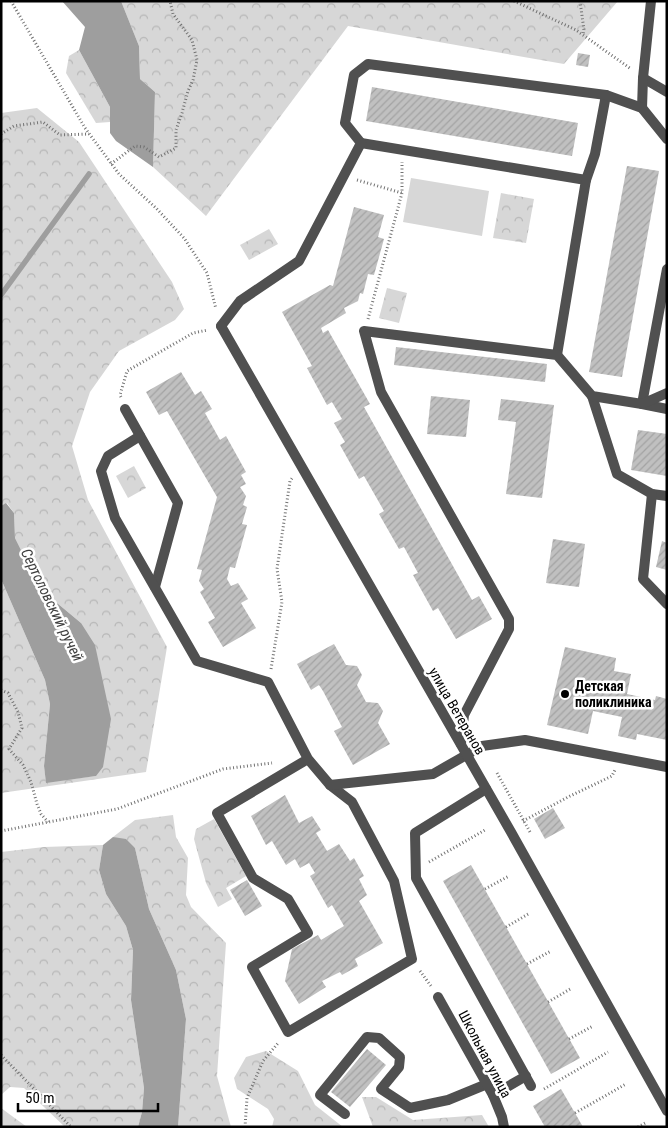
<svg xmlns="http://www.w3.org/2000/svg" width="668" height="1128" font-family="'Roboto Condensed',sans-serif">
	<defs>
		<pattern id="forest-crowns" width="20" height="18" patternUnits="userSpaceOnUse" patternTransform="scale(1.25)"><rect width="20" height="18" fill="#d7d7d7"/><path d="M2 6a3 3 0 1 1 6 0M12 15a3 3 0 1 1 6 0" fill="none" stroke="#b7b7b7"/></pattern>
		<pattern id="building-hatch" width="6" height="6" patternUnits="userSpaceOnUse" patternTransform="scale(1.25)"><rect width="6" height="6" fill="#c0c0c0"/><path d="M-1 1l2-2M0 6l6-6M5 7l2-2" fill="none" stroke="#a3a3a3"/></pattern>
	</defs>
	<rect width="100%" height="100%" fill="#fff"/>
	<polygon fill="#d7d7d7" points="411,178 489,191 482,236 403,222"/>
	<g fill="url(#forest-crowns)">
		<polygon points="121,1 618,1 564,64 348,26 206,216 153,167 155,92 140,79 139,46"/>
		<polygon points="79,50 110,107 110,122 96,123 66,73 69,56"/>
		<polygon points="37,108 79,142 172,282 184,309 175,320 119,351 90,392 72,446 88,500 167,647 146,772 1,793 1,579 45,680 50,704 44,766 46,782 96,776 81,623 51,598 27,562 15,538 14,513 7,503 1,506 1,113"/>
		<polygon points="501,193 534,199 526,243 493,238"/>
		<polygon points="269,229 278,244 249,260 240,245"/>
		<polygon points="387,288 407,293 399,323 379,318"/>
		<polygon points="134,466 146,488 128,498 116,476"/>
		<polygon points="173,815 176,837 188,858 186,895 191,907 226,943 217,1076 231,1127 178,1127 186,1019 176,970 149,909 135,848 113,837 135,820"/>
		<polygon points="214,819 246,876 226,888 232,899 218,907 206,883 194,839 196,829"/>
		<polygon points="103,845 99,870 106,894 126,926 133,950 131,1000 144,1088 142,1112 138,1127 65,1127 24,1088 10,1087 1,1095 1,852 44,847"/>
		<polygon points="266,1051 298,1071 315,1105 343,1127 272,1127 274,1119 268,1109 237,1089 234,1078 246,1057"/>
		<polygon points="362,1097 376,1097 413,1120 482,1115 489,1127 373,1127"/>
		<polygon points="1,1108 27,1127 1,1127"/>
	</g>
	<g fill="#9e9e9e">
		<polygon points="62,1 121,1 139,46 140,79 155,92 153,167 116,141 110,133 110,107 79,50 85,27"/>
		<polygon points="6,503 14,513 15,538 27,562 51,598 81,623 95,645 111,719 103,767 96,776 46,783 44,766 50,704 45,680 1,579 1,506"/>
		<polygon points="113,837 126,839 135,848 149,909 176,970 186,1019 178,1127 138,1127 142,1112 144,1088 131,1000 133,950 126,926 106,894 99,870 103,845"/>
	</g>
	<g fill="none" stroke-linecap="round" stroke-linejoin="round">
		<polyline stroke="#9e9e9e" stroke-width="5.5" points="1,295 89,174"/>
	</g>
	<g fill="url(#building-hatch)">
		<polygon points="578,53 590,55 588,67 576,65"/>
		<polygon points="372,87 578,123 572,156 366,121"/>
		<polygon points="627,166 659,171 622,377 589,372"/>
		<polygon points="354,207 384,215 378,237 384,239 374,275 368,274 363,294 360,293 358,301 344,308 346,313 321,328 323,333 328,330 370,404 364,407 472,600 479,596 492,619 456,639 438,608 433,611 413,575 418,573 404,547 399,549 379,514 384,511 364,476 359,479 340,445 345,442 334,423 342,419 332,402 327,405 307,368 312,366 282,312 330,285 333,286"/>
		<polygon points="396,347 547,364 545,382 394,365"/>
		<polygon points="181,372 195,395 201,391 212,409 205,413 220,440 226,436 246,472 241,475 246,484 240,487 246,496 243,505 247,507 242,524 247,525 235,568 230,567 227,579 231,586 238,583 248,599 241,603 256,628 223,647 208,622 215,618 200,592 204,589 199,581 202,570 197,569 217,497 167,411 159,415 146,392"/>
		<polygon points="431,396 470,400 466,437 427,434"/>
		<polygon points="501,399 554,405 542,498 506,494 516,422 498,420"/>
		<polygon points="638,430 667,434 667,476 631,470"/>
		<polygon points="553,539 585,544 579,587 546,583"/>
		<polygon points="662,541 667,543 667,570 656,567"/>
		<polygon points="334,644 346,665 357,666 362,675 357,685 366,702 378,703 383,711 378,723 390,744 353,765 334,731 342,727 323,691 319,685 311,690 297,664"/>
		<polygon points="565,647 616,658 614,671 631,674 627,694 655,700 656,696 667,699 667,740 637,734 636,740 618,736 622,717 593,711 588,734 547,725"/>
		<polygon points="285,795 299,823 312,816 321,830 316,833 327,851 339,844 350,861 354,858 364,876 359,879 367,895 359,901 383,943 355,959 358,966 342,975 340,972 322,981 326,987 299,1004 285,981 292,949 318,935 321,940 344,926 332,905 328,908 310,876 315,873 309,863 300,868 295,859 286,865 272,841 266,845 251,816"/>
		<polygon points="553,808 565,828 545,839 534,819"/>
		<polygon points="471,865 580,1058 551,1074 443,881"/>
		<polygon points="247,880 262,906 245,916 230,890"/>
		<polygon points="367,1049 386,1065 350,1107 331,1092"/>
		<polygon points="561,1089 575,1113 583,1127 545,1127 533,1106"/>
	</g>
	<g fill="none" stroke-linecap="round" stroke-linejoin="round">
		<g stroke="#727272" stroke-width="3" stroke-dasharray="1 2.5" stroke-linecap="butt">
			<polyline points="11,1 85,128 119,174 156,208 184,238 207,273 216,309"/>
			<polyline points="514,1 576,30 631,69"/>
			<polyline points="580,1 584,30 583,35"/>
			<polyline points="1,134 14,126 43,122 60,135 89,134"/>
			<polyline points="111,164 135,146 144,147 159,157 176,148 176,130 182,113 188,91 193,80 197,60 192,40 173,14 170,1"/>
			<polyline points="357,180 402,193"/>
			<polyline points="368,319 402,193 402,162"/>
			<polyline points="121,397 120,395 127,371 193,333 208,330"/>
			<polyline points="271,669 282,602 277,569 290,481 293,477"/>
			<polyline points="1,690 8,693 18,712 22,728 9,749 23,765 31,782 37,804 41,814 48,822"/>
			<polyline points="497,773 530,832"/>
			<polyline points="523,821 570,796 612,776 615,770"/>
			<polyline points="1,831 117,809 223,769 272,763"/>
			<polyline points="429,862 485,830"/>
			<polyline points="485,889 509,876"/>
			<polyline points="506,927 530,913"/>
			<polyline points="527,964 551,951"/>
			<polyline points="420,971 431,986"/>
			<polyline points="548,1002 572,988"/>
			<polyline points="569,1039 593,1026"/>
			<polyline points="1,1055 71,1127"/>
			<polyline points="544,1089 608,1052"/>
			<polyline points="575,1113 626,1084"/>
			<polyline points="245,1127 247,1098 263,1061 279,1042"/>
			<polyline points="638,1127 647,1122"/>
		</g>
		<g stroke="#505050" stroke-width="10">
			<polyline points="643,78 667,92"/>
			<polyline points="642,108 643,78 651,1"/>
			<polyline points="361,143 586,180 557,355"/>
			<polyline points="586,180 595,154 606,95"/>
			<polyline points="667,269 642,404 667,409"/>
			<polyline points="221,326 240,301 299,261 361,143 345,123 354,75 368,64 606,95 642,108 667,139"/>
			<polyline points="592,396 617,474 652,494 667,496"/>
			<polyline points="125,409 178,503 155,587"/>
			<polyline points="140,436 108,456 101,471 115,518 197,661 268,682 308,759 330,785 352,802 394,881 412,959 288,1032 252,967 308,933 288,899 253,878 217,813 308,759"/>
			<polyline points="652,494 643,579 667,604"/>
			<polyline points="461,744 464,715 509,629 509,619 381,392 364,331 557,355 592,396 642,404 667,393"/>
			<polyline points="330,785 433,774 482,746 525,740 667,767"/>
			<polyline points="486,789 415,833 416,878 531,1086"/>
			<polyline points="493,1095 526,1076"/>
			<polyline points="345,1114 320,1095 367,1037 379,1038 400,1057 399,1067 381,1089 410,1108 448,1100 487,1084"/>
		</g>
		<g stroke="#505050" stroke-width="10">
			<polyline points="221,326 511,832 667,1111"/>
			<polyline points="438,997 493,1095 502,1117 504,1127"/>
		</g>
	</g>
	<circle fill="#000" stroke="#fff" stroke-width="2" cx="565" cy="694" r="5"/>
	<g text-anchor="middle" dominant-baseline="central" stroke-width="5" stroke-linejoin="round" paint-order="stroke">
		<g font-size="14" font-weight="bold" fill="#000" stroke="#fff" text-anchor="start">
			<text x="575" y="686">Детская<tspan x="575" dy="16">поликлиника</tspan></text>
		</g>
		<g font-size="14" fill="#000" stroke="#fff">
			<text transform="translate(457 711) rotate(60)">улица Ветеранов</text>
			<text transform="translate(485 1054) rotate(62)">Школьная улица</text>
		</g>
		<g font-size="15" font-style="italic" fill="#3f3f3f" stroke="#fff">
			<text transform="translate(52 605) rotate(64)">Сертоловский ручей</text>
		</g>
	</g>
	<rect width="668" height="1128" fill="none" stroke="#000000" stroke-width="5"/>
	<path d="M18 1103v8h140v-8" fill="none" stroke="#000000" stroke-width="2.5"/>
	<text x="25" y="1103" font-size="15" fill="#000000" stroke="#ffffff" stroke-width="4" paint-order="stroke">50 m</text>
</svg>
